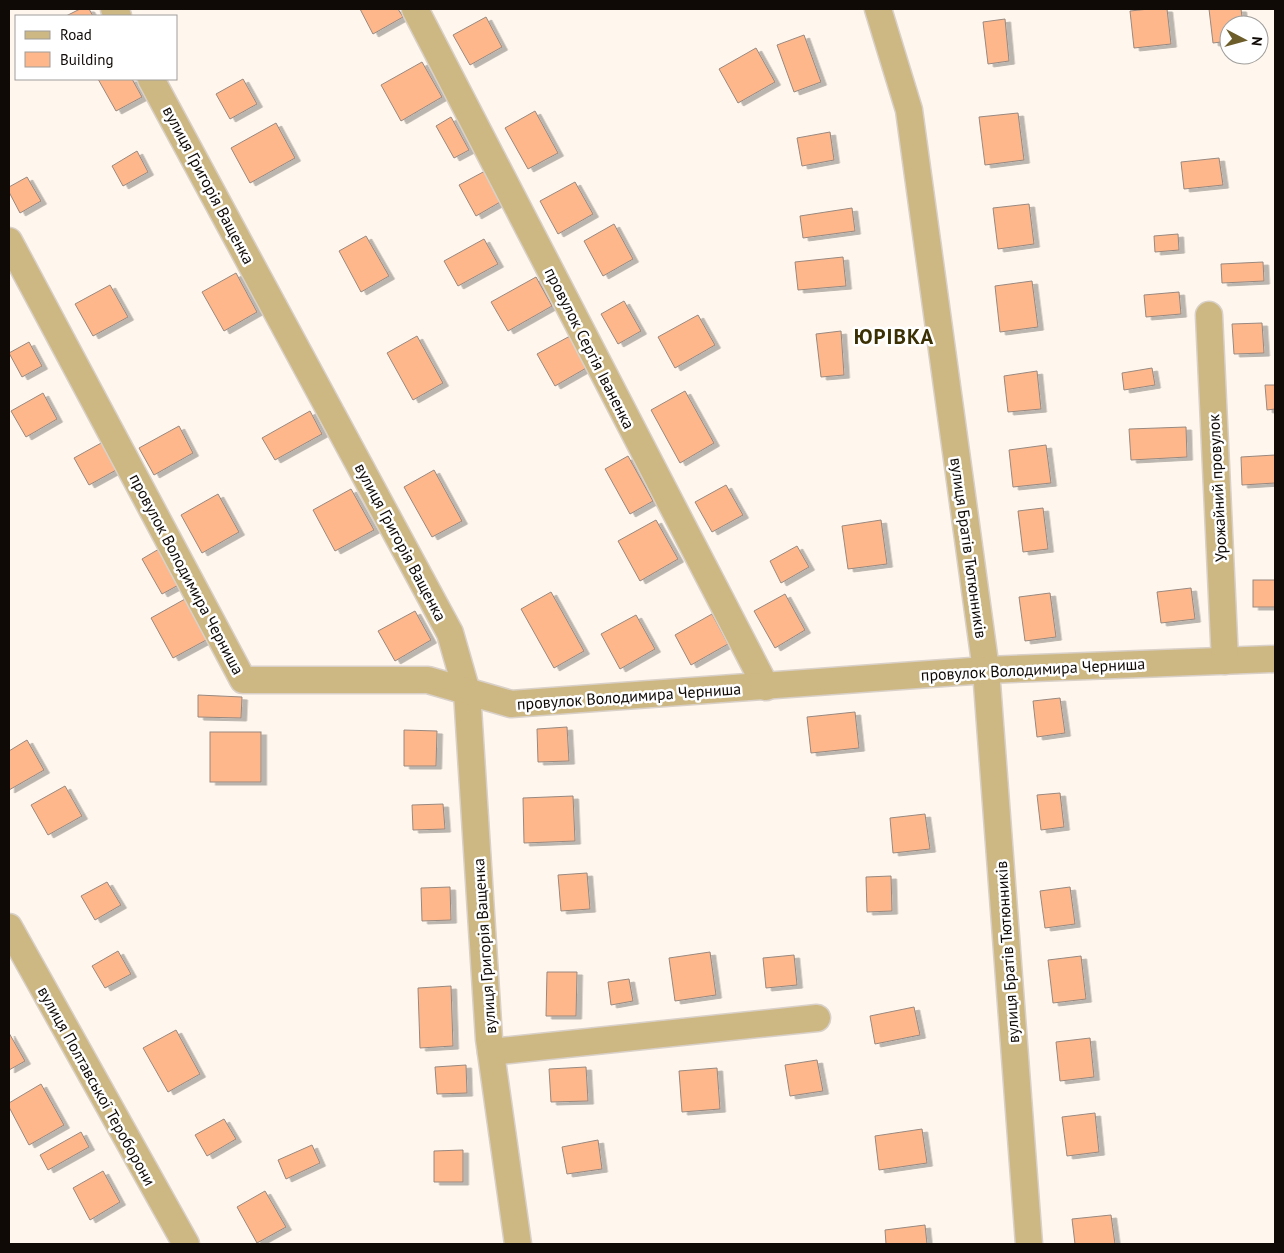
<svg xmlns="http://www.w3.org/2000/svg" width="1284" height="1253" font-family="'PT Sans',sans-serif">
	<defs>
		<filter id="shadow"><feDropShadow dx="5.5" dy="3" stdDeviation="0" flood-color="#0004"/></filter>
	</defs>
	<rect width="100%" height="100%" fill="#fff7ee"/>
	<g fill="#feb78b" stroke="#99887f" filter="url(#shadow)">
		<polygon points="80,9 89,9 93,16 66,16"/>
		<polygon points="360,9 398,9 403,17 373,34"/>
		<polygon points="1149,9 1167,9 1171,44 1134,48 1130,11"/>
		<polygon points="1209,9 1241,9 1243,25 1229,25 1229,41 1213,43"/>
		<polygon points="486,17 502,47 470,65 453,35"/>
		<polygon points="1005,19 1009,61 988,64 983,22"/>
		<polygon points="804,35 821,82 794,92 777,45"/>
		<polygon points="756,48 775,82 738,103 719,69"/>
		<polygon points="422,62 442,97 401,121 381,85"/>
		<polygon points="98,79 132,79 142,97 116,111"/>
		<polygon points="243,79 257,104 230,119 216,94"/>
		<polygon points="535,111 558,153 528,169 505,128"/>
		<polygon points="1018,113 1024,160 985,165 979,117"/>
		<polygon points="451,117 469,150 454,158 436,126"/>
		<polygon points="276,123 295,158 250,183 231,148"/>
		<polygon points="830,132 834,160 802,166 797,138"/>
		<polygon points="137,151 148,172 123,186 112,166"/>
		<polygon points="1219,158 1223,185 1184,189 1181,162"/>
		<polygon points="485,171 502,201 476,216 459,185"/>
		<polygon points="27,177 41,201 20,213 9,192 9,187"/>
		<polygon points="575,182 593,214 558,234 540,201"/>
		<polygon points="1029,204 1034,244 998,249 993,208"/>
		<polygon points="852,208 855,231 803,238 800,216"/>
		<polygon points="614,224 633,259 603,276 584,241"/>
		<polygon points="1178,234 1179,250 1155,252 1154,236"/>
		<polygon points="366,236 389,276 361,292 339,251"/>
		<polygon points="484,239 498,264 458,286 444,261"/>
		<polygon points="843,257 846,286 798,290 795,262"/>
		<polygon points="1263,262 1264,281 1222,283 1221,264"/>
		<polygon points="236,273 257,312 224,331 202,292"/>
		<polygon points="536,277 552,306 508,331 491,302"/>
		<polygon points="1032,281 1038,327 1000,332 995,286"/>
		<polygon points="110,285 128,317 93,336 75,304"/>
		<polygon points="1179,292 1181,314 1146,317 1144,295"/>
		<polygon points="624,301 641,331 618,344 601,314"/>
		<polygon points="698,315 715,345 675,368 658,337"/>
		<polygon points="1262,323 1264,353 1234,354 1232,324"/>
		<polygon points="841,331 844,375 821,377 816,334"/>
		<polygon points="417,336 443,383 413,400 387,353"/>
		<polygon points="570,336 588,367 555,386 537,354"/>
		<polygon points="29,342 42,366 22,377 9,353"/>
		<polygon points="1152,368 1155,385 1124,390 1122,373"/>
		<polygon points="1037,371 1041,409 1008,412 1004,376"/>
		<polygon points="1265,385 1275,385 1275,409 1267,410"/>
		<polygon points="685,391 714,443 680,463 651,410"/>
		<polygon points="43,393 57,419 26,437 11,411"/>
		<polygon points="310,411 322,434 275,460 262,438"/>
		<polygon points="179,426 193,453 154,475 139,448"/>
		<polygon points="1186,427 1187,457 1131,460 1129,429"/>
		<polygon points="103,442 118,469 89,485 74,458"/>
		<polygon points="1046,445 1051,483 1013,487 1009,450"/>
		<polygon points="1275,455 1275,483 1242,485 1241,457"/>
		<polygon points="628,456 653,501 630,514 605,469"/>
		<polygon points="434,470 462,521 432,537 404,487"/>
		<polygon points="726,485 743,515 712,532 695,502"/>
		<polygon points="351,489 374,530 335,551 313,510"/>
		<polygon points="218,494 239,532 202,553 181,515"/>
		<polygon points="1043,508 1048,549 1023,552 1018,511"/>
		<polygon points="656,520 678,559 640,581 618,541"/>
		<polygon points="881,520 887,564 848,569 842,526"/>
		<polygon points="164,546 184,582 162,594 142,559"/>
		<polygon points="797,546 809,567 781,583 770,561"/>
		<rect x="1253" y="580" width="22" height="27"/>
		<polygon points="1191,588 1195,619 1161,623 1157,592"/>
		<polygon points="551,592 584,651 554,668 521,609"/>
		<polygon points="1050,593 1056,637 1025,641 1019,597"/>
		<polygon points="785,594 805,630 775,648 754,611"/>
		<polygon points="185,599 208,639 173,658 151,618"/>
		<polygon points="415,611 431,640 395,661 378,631"/>
		<polygon points="712,614 728,644 691,665 675,635"/>
		<polygon points="636,615 655,649 620,669 601,634"/>
		<polygon points="198,695 242,697 241,718 198,717"/>
		<polygon points="1060,698 1065,733 1037,737 1033,701"/>
		<polygon points="855,712 859,748 811,753 807,717"/>
		<polygon points="567,727 569,761 538,762 537,729"/>
		<polygon points="404,730 437,731 436,766 404,766"/>
		<rect x="210" y="732" width="51" height="50"/>
		<polygon points="27,740 44,770 9,790 9,751"/>
		<polygon points="65,786 82,816 48,835 31,805"/>
		<polygon points="1060,793 1064,827 1041,830 1037,795"/>
		<polygon points="573,796 575,841 524,843 523,798"/>
		<polygon points="443,804 445,829 413,830 412,805"/>
		<polygon points="925,814 930,849 893,853 890,818"/>
		<polygon points="587,873 590,909 561,911 558,875"/>
		<polygon points="891,876 892,911 867,912 866,877"/>
		<polygon points="107,882 121,905 95,920 81,896"/>
		<polygon points="450,887 451,920 422,921 421,888"/>
		<polygon points="1070,887 1075,924 1045,928 1040,891"/>
		<polygon points="118,951 131,974 105,988 92,966"/>
		<polygon points="710,952 716,995 675,1001 669,958"/>
		<polygon points="794,955 797,985 766,988 763,958"/>
		<polygon points="1081,956 1086,999 1053,1003 1048,960"/>
		<polygon points="547,972 577,972 576,1016 546,1016"/>
		<polygon points="629,979 633,1001 611,1005 608,982"/>
		<polygon points="451,986 453,1046 420,1048 418,988"/>
		<polygon points="914,1007 920,1035 875,1044 870,1016"/>
		<polygon points="176,1030 200,1074 168,1092 143,1048"/>
		<polygon points="9,1033 25,1061 9,1070"/>
		<polygon points="1090,1038 1094,1077 1060,1081 1056,1042"/>
		<polygon points="817,1060 823,1091 790,1096 785,1065"/>
		<polygon points="466,1065 467,1093 437,1094 435,1067"/>
		<polygon points="586,1067 588,1101 551,1102 549,1069"/>
		<polygon points="717,1068 720,1109 682,1112 679,1071"/>
		<polygon points="41,1084 64,1125 29,1145 9,1107 9,1103"/>
		<polygon points="1095,1113 1099,1152 1067,1156 1062,1117"/>
		<polygon points="224,1119 236,1139 207,1156 195,1135"/>
		<polygon points="922,1129 927,1163 879,1170 875,1136"/>
		<polygon points="81,1132 89,1147 48,1170 40,1155"/>
		<polygon points="598,1140 602,1169 567,1174 562,1147"/>
		<polygon points="312,1145 320,1163 286,1179 278,1160"/>
		<polygon points="463,1150 463,1182 434,1182 434,1151"/>
		<polygon points="103,1171 120,1202 90,1220 73,1188"/>
		<polygon points="265,1191 286,1227 257,1243 237,1207"/>
		<polygon points="1111,1215 1115,1244 1075,1244 1072,1219"/>
		<polygon points="925,1225 927,1244 886,1244 885,1230"/>
	</g>
	<g fill="none" stroke-linecap="round" stroke-linejoin="round">
		<defs>
			<g id="street">
				<polyline points="114,9 118,16"/>
				<polyline points="415,9 766,687"/>
				<polyline points="878,9 909,110 986,670 1029,1244"/>
				<polyline points="151,79 450,633 467,692 489,1039 518,1244"/>
				<polyline points="9,241 243,680 428,680 511,704 986,670 1275,659"/>
				<polyline points="1209,315 1225,661"/>
				<polyline points="9,927 186,1244"/>
				<polyline points="491,1052 817,1018"/>
			</g>
		</defs>
		<use href="#street" stroke="#d9d1c9" stroke-width="29"/>
		<use href="#street" stroke="#cdb783" stroke-width="26"/>
	</g>
	<g text-anchor="middle" dominant-baseline="central" stroke-width="5" stroke-linejoin="round" paint-order="stroke">
		<g font-size="16" fill="#0f0a06" stroke="#fff">
			<text transform="translate(209 185) rotate(62)">вулиця Григорія Ващенка</text>
			<text transform="translate(590 348) rotate(63)">провулок Сергія Іваненка</text>
			<text transform="translate(1217 488) rotate(-93)">Урожайний провулок</text>
			<text transform="translate(401 542) rotate(62)">вулиця Григорія Ващенка</text>
			<text transform="translate(969 548) rotate(82)">вулиця Братів Тютюнників</text>
			<text transform="translate(187 574) rotate(62)">провулок Володимира Черниша</text>
			<text transform="translate(1033 669) rotate(-3)">провулок Володимира Черниша</text>
			<text transform="translate(629 696) rotate(-4)">провулок Володимира Черниша</text>
			<text transform="translate(484 946) rotate(-94)">вулиця Григорія Ващенка</text>
			<text transform="translate(1007 952) rotate(-94)">вулиця Братів Тютюнників</text>
			<text transform="translate(97 1086) rotate(61)">вулиця Полтавської Тероборони</text>
		</g>
		<g font-size="21" font-weight="bold" letter-spacing="1" fill="#3b2f04" stroke="#fff">
			<text x="894" y="336">ЮРІВКА</text>
		</g>
	</g>
	<rect width="1284" height="1253" fill="none" stroke="#0f0a06" stroke-width="20"/>
	<rect x="15" y="15" width="162" height="65" fill="#ffffff" stroke="#9f9d9b"/>
	<rect x="25" y="31" width="25" height="8" fill="#cdb783" stroke="#9f9d9b"/>
	<text x="60" y="40" font-size="15" fill="#0f0a06">Road</text>
	<rect x="25" y="52" width="25" height="15" fill="#feb78b" stroke="#9f9d9b"/>
	<text x="60" y="65" font-size="15" fill="#0f0a06">Building</text>
	<g transform="translate(1244 40) rotate(96)"><circle r="24" fill="#ffffff" stroke="#9f9d9b"/>
	<path d="M0-4L9 19L0 12L-9 19Z" fill="#6c5d2a"/>
	<text y="-8" font-size="14" font-weight="bold" text-anchor="middle" fill="#0f0a06">N</text>
	</g>
</svg>
